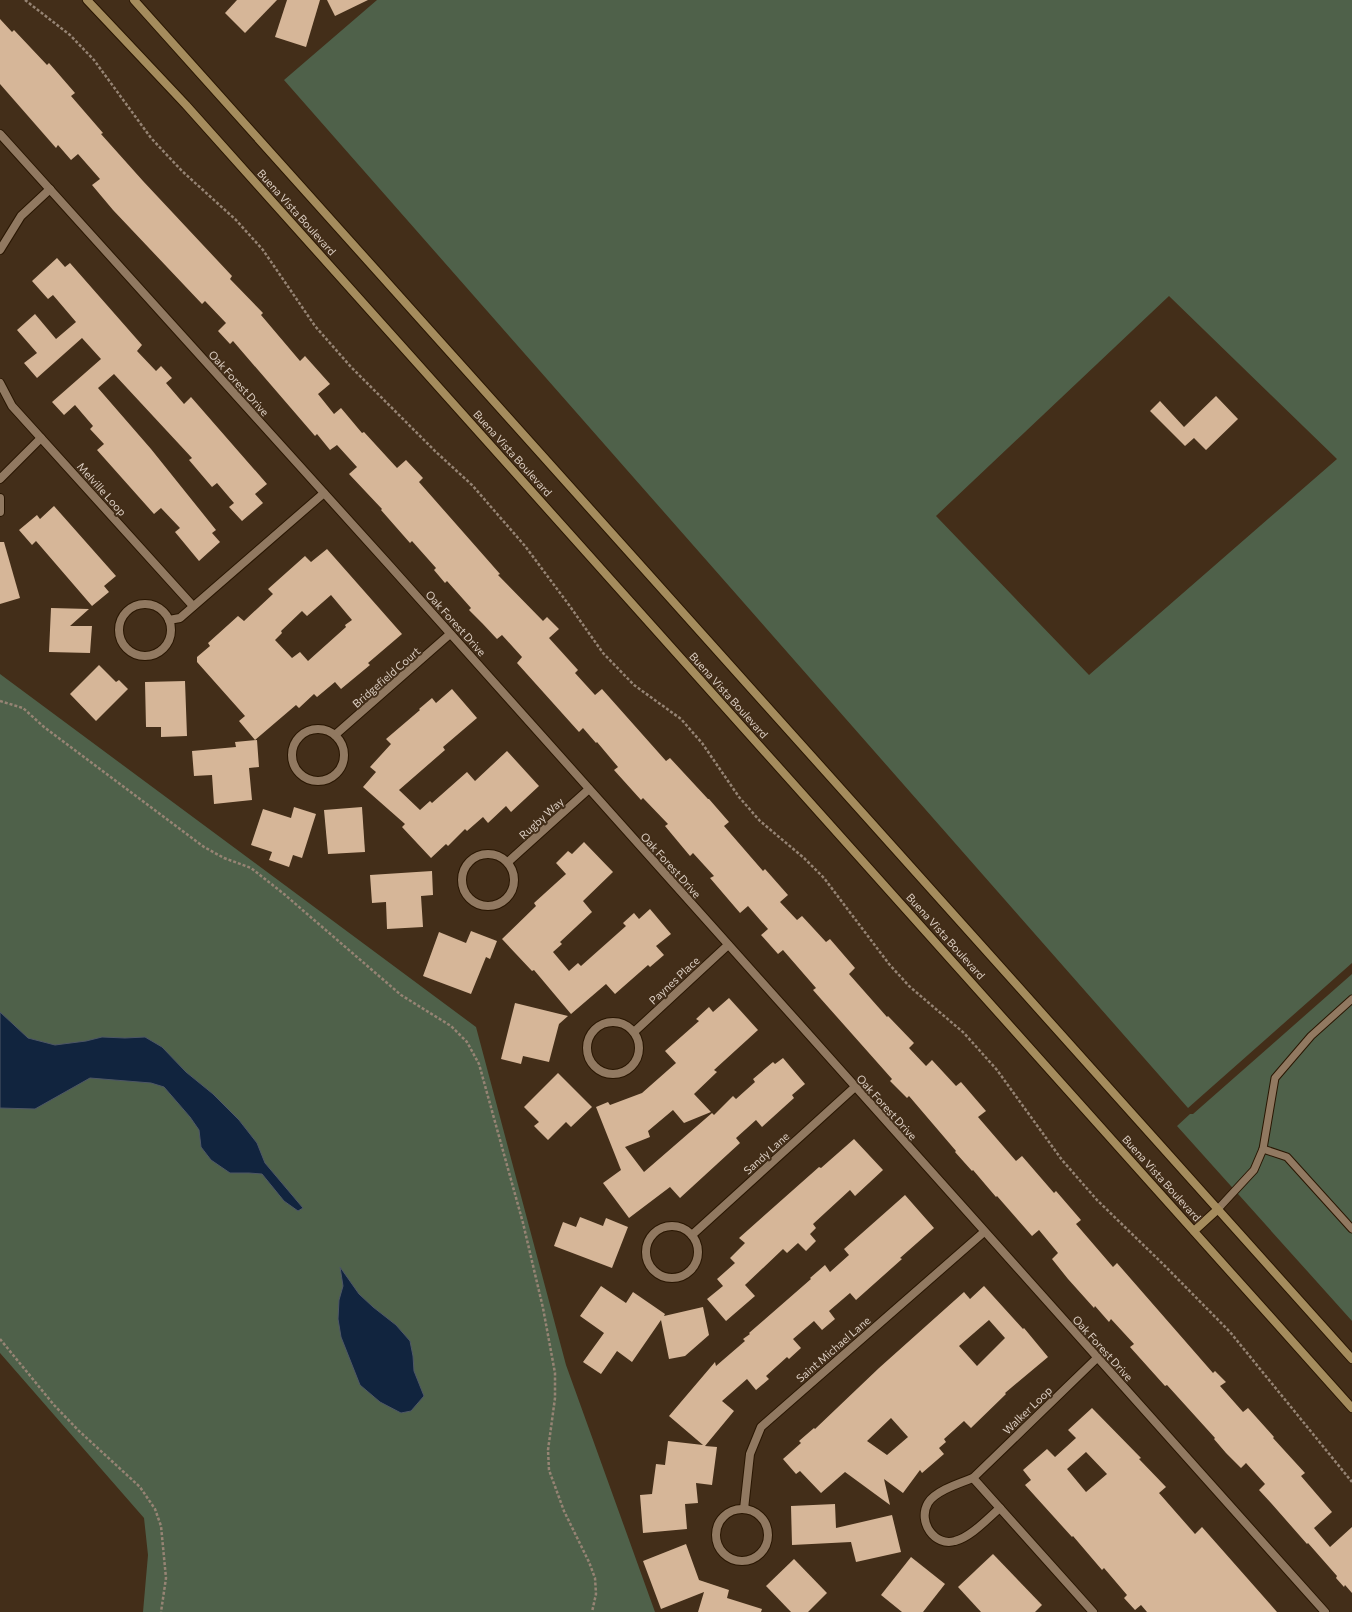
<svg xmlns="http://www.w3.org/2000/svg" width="1352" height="1612" font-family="Commissioner,sans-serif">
	<rect width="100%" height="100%" fill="#432e19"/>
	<g fill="#4f614a" fill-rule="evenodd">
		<path d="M377,0H1352V963L1188,1108L284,80ZM1169,296L1337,459L1089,675L936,516Z"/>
		<polygon points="0,674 476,1027 566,1365 655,1612 143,1612 148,1555 144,1518 0,1353"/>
		<polygon points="1352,974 1352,1321 1177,1126 1190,1114 1193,1114"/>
	</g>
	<g fill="#11243e" stroke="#4e5766">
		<polygon points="0,1012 28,1038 55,1045 86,1041 102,1037 125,1038 145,1037 162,1047 186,1072 213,1094 239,1120 257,1143 265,1163 303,1208 298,1211 284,1201 262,1174 249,1173 230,1173 211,1160 201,1147 199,1130 190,1117 164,1087 151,1083 90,1078 35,1109 0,1108"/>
		<polygon points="340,1267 359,1294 373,1307 396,1325 410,1341 413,1356 414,1371 424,1396 411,1411 401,1413 380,1402 360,1385 341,1337 338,1319 339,1300 343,1286"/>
	</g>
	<g fill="#d6b698" fill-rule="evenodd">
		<polygon points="237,0 277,0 245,33 225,13"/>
		<polygon points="287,0 320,0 306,47 275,37"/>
		<polygon points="327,0 368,0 335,16"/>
		<polygon points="0,19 12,32 14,30 47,65 49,63 75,93 71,96 103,133 101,134 143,181 232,276 230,279 263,313 261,315 300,361 305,356 330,384 318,394 334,414 341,408 362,433 364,432 397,468 406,460 423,478 419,482 500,574 498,575 543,621 547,617 559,629 549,638 578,670 575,673 595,695 602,689 666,761 670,758 708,799 709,799 729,822 724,826 763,871 765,869 788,895 780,902 797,920 802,916 826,942 830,939 855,968 849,974 887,1017 888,1016 914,1043 909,1048 926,1066 932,1060 956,1086 961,1082 986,1111 978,1117 1016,1161 1022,1156 1054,1193 1056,1191 1081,1220 1076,1224 1113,1267 1117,1263 1213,1373 1215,1371 1226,1382 1220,1386 1243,1412 1248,1408 1274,1437 1273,1438 1305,1473 1301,1476 1332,1512 1314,1528 1330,1547 1352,1527 1352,1593 1345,1585 1344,1587 1336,1578 1337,1576 1308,1543 1307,1544 1271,1503 1259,1490 1265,1484 1246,1463 1241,1468 1226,1453 1214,1439 1215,1438 1167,1385 1165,1386 1130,1347 1134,1344 1111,1319 1109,1322 1095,1306 1094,1308 1068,1279 1052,1259 1058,1253 1039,1230 1032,1236 997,1196 996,1197 973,1170 972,1171 955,1152 956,1151 909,1096 907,1098 890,1081 892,1079 813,990 816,988 783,950 778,954 761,935 768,929 748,906 740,913 710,878 714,876 693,853 690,856 665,826 668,824 643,798 641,800 614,770 618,767 597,742 596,743 583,728 579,732 517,663 522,657 502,635 497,639 482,623 469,610 471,608 447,581 445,583 434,570 436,568 412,541 410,543 381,510 382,509 349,474 357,467 337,445 330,450 317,434 315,436 233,341 230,344 218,331 226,323 205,301 202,304 113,210 92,185 100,179 78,154 71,160 58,145 56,148 0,84"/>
		<polygon points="57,258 65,267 70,263 142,345 137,351 156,371 161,366 172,378 166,383 184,404 191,397 267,484 255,494 263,503 242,521 229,507 234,503 217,483 212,487 189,460 192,458 114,374 98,388 151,449 216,530 212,533 220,542 199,561 175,532 180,528 161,508 154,514 97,450 104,444 90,429 93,426 75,405 64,415 52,402 101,359 82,338 37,378 24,363 37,353 17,330 35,314 56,339 76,322 53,295 48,299 32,281"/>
		<polygon points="1216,396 1238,419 1206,450 1194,438 1185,446 1150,411 1160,401 1184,427"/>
		<polygon points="54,506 116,576 104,586 109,592 92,606 36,541 32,545 19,530 37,515 40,519"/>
		<polygon points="0,542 4,542 20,598 0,604"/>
		<path d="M327,549L402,634L368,663L370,665L341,689L335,682L317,697L314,694L299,708L296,705L255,740L239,721L245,716L197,662V657L210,646L208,643L238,616L244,621L273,594L268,589L305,556L311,562ZM331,595L352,620L345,625L346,627L308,661L300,652L292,658L275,640L282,633L281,631L302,611L307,616Z"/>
		<polygon points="51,608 89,609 70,626 92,626 90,653 49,652"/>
		<polygon points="99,665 116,682 119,680 128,689 96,721 70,694"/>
		<polygon points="185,681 187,736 161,737 161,727 146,727 145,682"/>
		<polygon points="452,689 477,718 443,747 445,750 399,790 420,810 430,801 432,803 467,772 475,781 507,751 539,786 511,812 506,806 488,823 483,817 467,831 465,829 448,846 446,844 431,858 402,827 405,824 363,787 376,772 370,767 391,744 386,739 420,710 419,709 432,698 436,703"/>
		<polygon points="257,740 259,767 249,768 252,800 214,804 212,775 194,776 192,751 236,747 235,742"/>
		<polygon points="294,807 316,814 302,858 293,855 289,867 269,860 272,852 251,845 263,809 291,818"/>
		<polygon points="362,807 365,852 328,854 324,810"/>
		<polygon points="584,842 613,872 583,901 592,912 560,942 562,944 553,952 569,971 578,963 581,966 626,926 623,923 634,913 639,919 650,909 671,934 656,946 664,955 650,967 648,965 615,994 606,984 571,1014 534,970 532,971 502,939 536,906 534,903 566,874 556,863 568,851 572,854"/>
		<polygon points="432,871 433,895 421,896 423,927 387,929 386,902 372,903 370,875"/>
		<polygon points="471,931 497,941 490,959 486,957 471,994 423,976 439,932 466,943"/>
		<polygon points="729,998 758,1030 714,1070 717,1072 694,1094 711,1112 684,1123 673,1110 648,1131 650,1137 625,1147 644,1172 712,1113 714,1115 733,1096 736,1099 755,1082 753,1079 773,1062 775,1064 783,1058 805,1084 792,1095 794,1098 762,1127 756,1120 736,1138 740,1143 680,1198 670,1187 629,1218 603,1183 621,1170 596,1107 608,1102 610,1105 642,1093 676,1063 665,1051 699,1021 696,1019 709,1007 713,1012"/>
		<polygon points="515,1003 568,1016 559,1024 549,1062 523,1056 521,1064 501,1059"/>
		<polygon points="558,1073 592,1107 571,1127 566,1122 548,1140 534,1126 539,1122 524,1107"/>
		<polygon points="854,1139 883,1170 855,1196 850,1190 813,1224 816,1228 810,1234 816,1241 806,1251 798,1243 787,1253 783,1249 745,1285 755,1296 726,1321 707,1299 723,1286 717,1279 735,1263 730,1258 745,1243 739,1238 819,1167 821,1168"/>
		<polygon points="905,1195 934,1228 900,1258 902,1259 856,1300 850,1293 829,1311 835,1319 822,1330 814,1321 793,1339 801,1348 789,1359 787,1357 766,1376 769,1379 756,1390 747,1379 722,1401 734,1411 705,1446 717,1447 712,1485 696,1483 698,1503 685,1504 687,1529 643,1533 640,1495 652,1494 656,1464 665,1465 668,1441 703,1445 669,1416 715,1362 716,1366 745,1341 743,1339 750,1334 749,1333 811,1279 810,1278 825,1265 830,1272 849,1255 844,1249"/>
		<polygon points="580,1217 603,1226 606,1218 628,1227 612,1268 554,1246 563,1222 576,1227"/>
		<polygon points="601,1286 626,1303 633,1292 665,1314 664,1316 703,1307 709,1335 685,1356 669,1359 661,1320 632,1362 617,1351 601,1374 583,1362 604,1333 580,1316"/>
		<path d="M984,1286L1023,1329L1024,1328L1048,1357L1005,1393L1006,1394L971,1428L964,1421L944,1439L946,1442L939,1448L944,1454L922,1473L920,1470L903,1493L884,1479L890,1505L845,1472L821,1493L800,1471L796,1474L783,1459L801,1443L799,1441L814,1428L815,1429L879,1368L964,1292L970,1299ZM989,1320L1005,1338L977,1366L959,1346ZM891,1418L908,1437L887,1455L867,1441Z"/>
		<path d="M1092,1408L1141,1458L1139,1459L1166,1487L1159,1493L1195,1534L1202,1527L1277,1612H1147L1141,1605L1135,1610L1124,1598L1127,1595L1104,1568L1102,1570L1073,1536L1072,1537L1025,1485L1031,1480L1023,1470L1047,1449L1055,1457L1076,1438L1068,1430ZM1086,1452L1107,1474L1086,1492L1067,1469Z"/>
		<polygon points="835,1504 836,1528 892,1515 901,1552 856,1562 851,1542 792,1545 791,1506"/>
		<polygon points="686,1544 699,1580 729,1590 727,1598 762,1609 761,1612 698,1612 704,1592 661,1609 643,1561"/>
		<polygon points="993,1554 1042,1605 1035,1612 981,1612 958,1587"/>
		<polygon points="911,1557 945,1584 923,1612 902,1612 881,1595"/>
		<polygon points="794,1559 827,1593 808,1612 791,1612 766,1586"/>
	</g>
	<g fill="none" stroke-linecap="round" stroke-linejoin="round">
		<defs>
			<g id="service">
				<polyline points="1263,1149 1287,1157 1352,1229"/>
				<polyline points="1217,1210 1254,1170 1263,1149 1275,1078 1311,1036 1352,999"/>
			</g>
			<g id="minor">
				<polyline points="0,134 390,566 1325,1612"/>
				<polyline points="0,250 21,216 50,189"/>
				<polyline points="0,383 12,406 193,606"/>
				<polyline points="0,479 41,438"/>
				<polyline points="0,498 0,512"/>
				<circle cx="145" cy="630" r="26"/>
				<polyline points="169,620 180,618 324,493"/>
				<circle cx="318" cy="755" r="26"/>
				<polyline points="335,735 450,634"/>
				<circle cx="488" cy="880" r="26"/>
				<polyline points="508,862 589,789"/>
				<circle cx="613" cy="1048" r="26"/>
				<polyline points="634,1032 728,945"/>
				<circle cx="672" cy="1252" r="26"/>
				<polyline points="692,1235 855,1087"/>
				<path d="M973,1478C960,1483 935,1491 928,1503C917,1522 935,1547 955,1541C971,1537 988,1518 1000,1508"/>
				<polyline points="744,1509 750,1454 761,1427 984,1232"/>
				<circle cx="742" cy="1535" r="26"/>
				<polyline points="1093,1612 973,1478 1097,1358"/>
			</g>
			<g id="secondary">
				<polyline points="87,0 186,105 1352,1408"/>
				<polyline points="134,0 1352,1359"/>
				<polyline points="1194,1231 1217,1210"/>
			</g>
		</defs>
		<use href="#service" stroke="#291602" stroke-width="9"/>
		<use href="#minor" stroke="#291602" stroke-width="10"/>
		<use href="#secondary" stroke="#291602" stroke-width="10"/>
		<g stroke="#968474" stroke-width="2.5" stroke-dasharray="3 2" stroke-linecap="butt">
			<polyline points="25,0 70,35 94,60 151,138 182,171 236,220 263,250 315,326 351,367 436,452 472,485 525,546 569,605 603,653 634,685 681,719 702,743 739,797 760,821 804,858 824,878 889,964 909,986 964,1033 997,1070 1062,1160 1097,1200 1165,1266 1230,1332 1352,1482"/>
			<polyline points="0,701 23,708 44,727 204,847 224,858 251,868 284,894 401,995 451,1026 467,1042 479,1064 523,1223 543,1308 555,1373 555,1398 548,1450 549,1470 564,1511 589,1562 595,1578 596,1594 592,1612"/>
			<polyline points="0,1339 54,1405 78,1430 140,1487 155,1509 161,1526 166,1578 161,1612"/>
		</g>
		<use href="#service" stroke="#917961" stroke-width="7"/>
		<use href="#minor" stroke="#917961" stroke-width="8"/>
		<use href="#secondary" stroke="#a58c5d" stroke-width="8"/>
	</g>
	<g text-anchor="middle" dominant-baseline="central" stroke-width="4" stroke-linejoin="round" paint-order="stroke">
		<g font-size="11" fill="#dccec2" stroke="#432e19">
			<text transform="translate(297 212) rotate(48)">Buena Vista Boulevard</text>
			<text transform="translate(239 383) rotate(48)">Oak Forest Drive</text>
			<text transform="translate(513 453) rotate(48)">Buena Vista Boulevard</text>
			<text transform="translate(102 489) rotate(48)">Melville Loop</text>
			<text transform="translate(456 623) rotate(48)">Oak Forest Drive</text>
			<text transform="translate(386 677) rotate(-41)">Bridgefield Court</text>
			<text transform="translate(729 695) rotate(48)">Buena Vista Boulevard</text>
			<text transform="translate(541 818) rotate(-42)">Rugby Way</text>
			<text transform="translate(671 865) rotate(48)">Oak Forest Drive</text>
			<text transform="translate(946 936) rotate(48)">Buena Vista Boulevard</text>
			<text transform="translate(674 980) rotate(-43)">Paynes Place</text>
			<text transform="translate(887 1107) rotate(48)">Oak Forest Drive</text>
			<text transform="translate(766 1153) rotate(-42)">Sandy Lane</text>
			<text transform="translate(1162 1178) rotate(48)">Buena Vista Boulevard</text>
			<text transform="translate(1103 1348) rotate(48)">Oak Forest Drive</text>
			<text transform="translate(833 1349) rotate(-41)">Saint Michael Lane</text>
			<text transform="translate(1027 1410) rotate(-44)">Walker Loop</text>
		</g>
	</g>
</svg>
